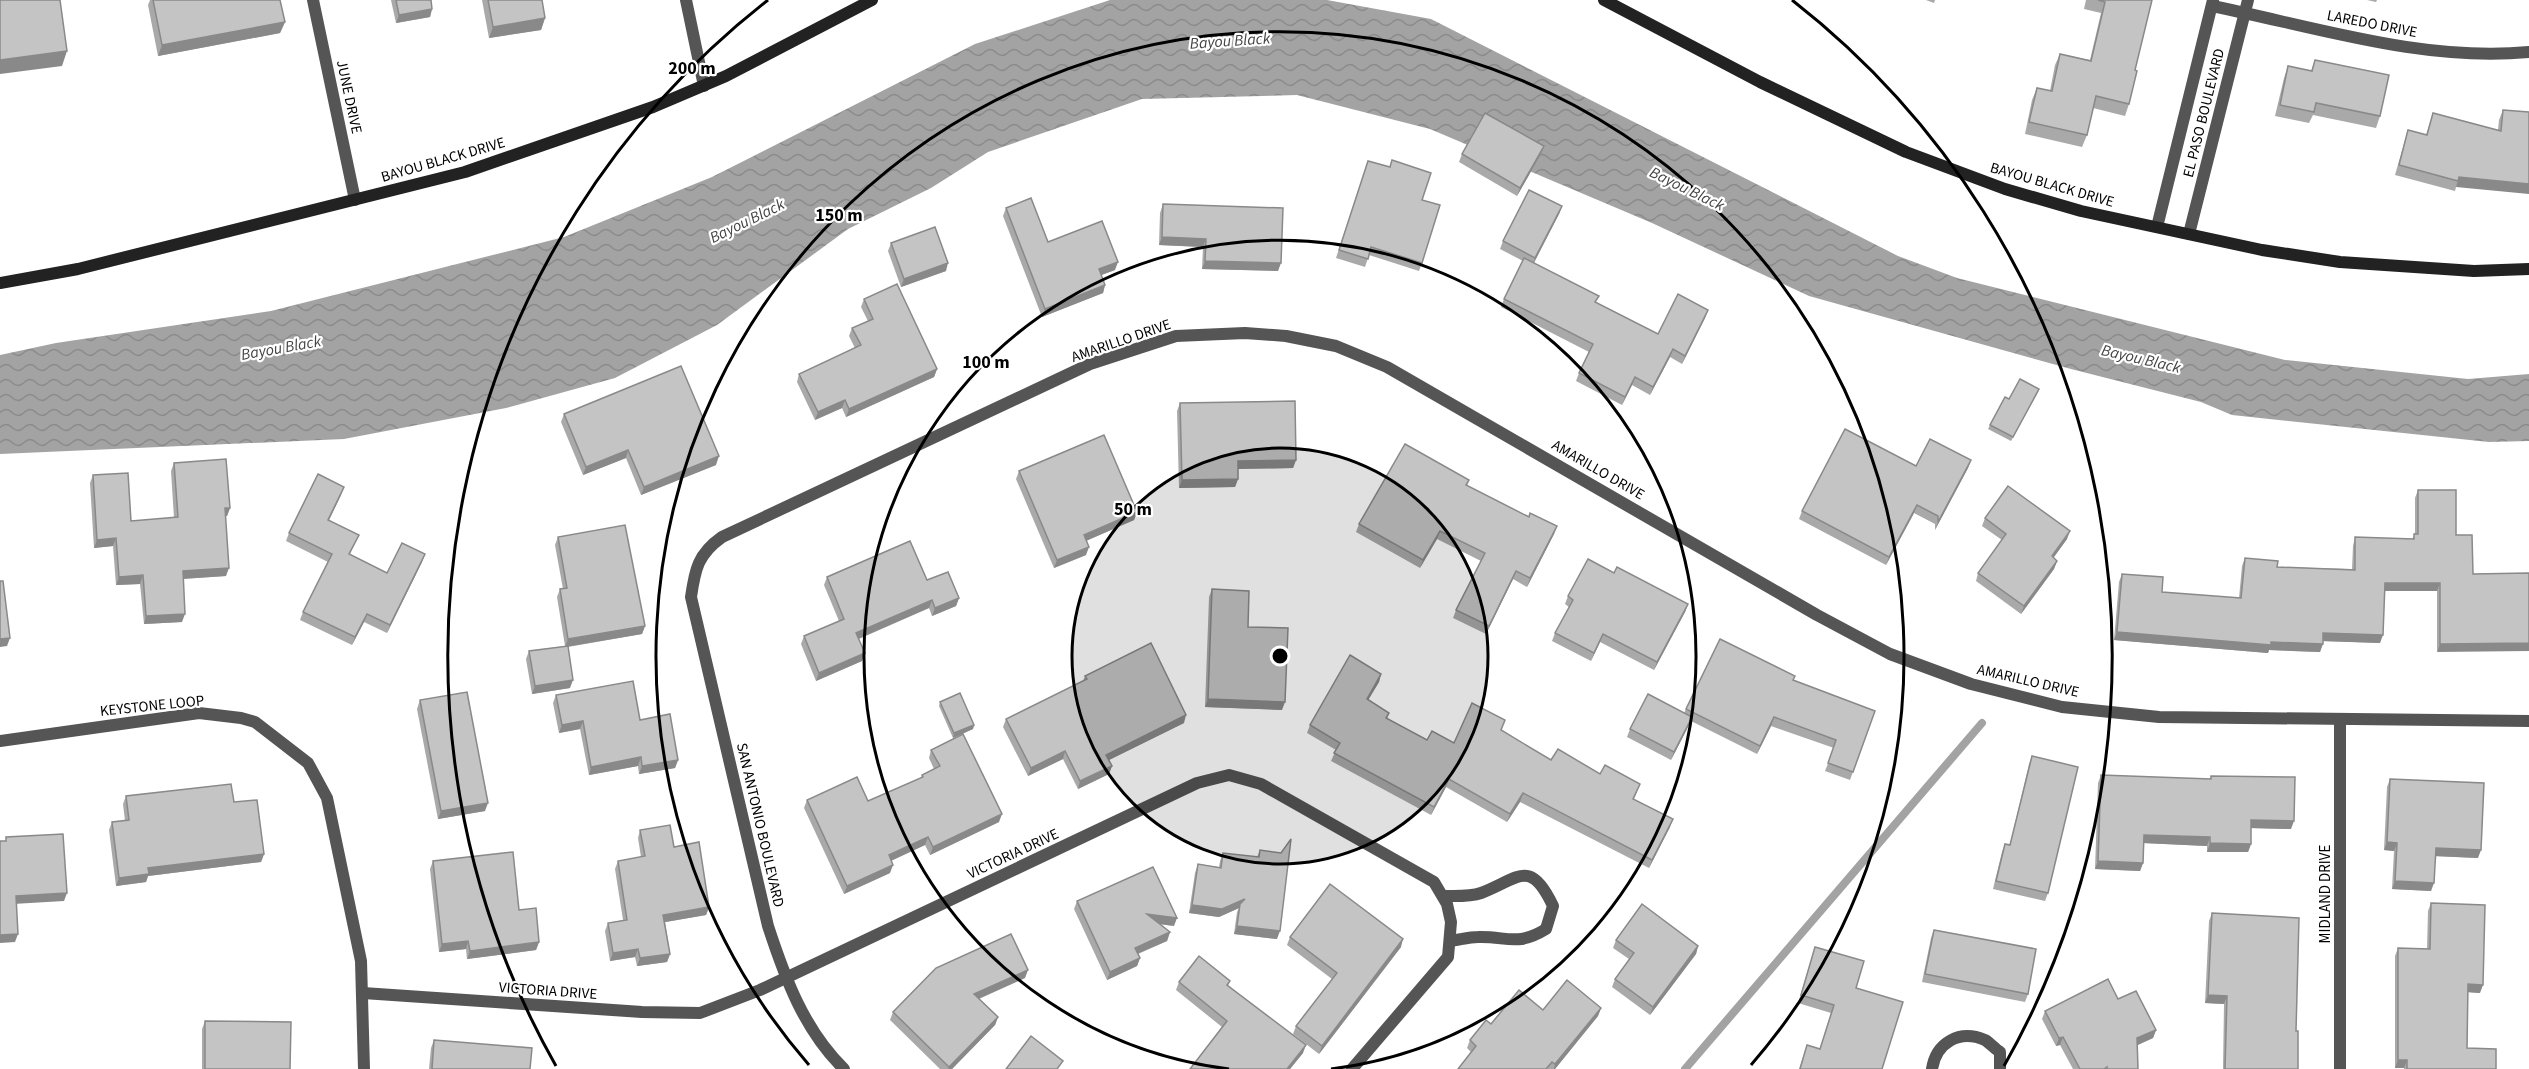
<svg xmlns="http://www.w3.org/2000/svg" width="2529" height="1069" font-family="'Source Sans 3',sans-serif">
	<defs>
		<pattern id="water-waves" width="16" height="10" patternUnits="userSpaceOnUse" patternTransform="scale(1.5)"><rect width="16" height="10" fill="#a3a3a3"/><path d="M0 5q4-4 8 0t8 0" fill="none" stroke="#8b8b8b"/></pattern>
	</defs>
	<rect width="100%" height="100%" fill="#fff"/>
	<polygon fill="url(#water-waves)" points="1110,0 1327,0 1431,19 1898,256 1957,278 2285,360 2468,379 2529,374 2529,441 2489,442 2232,415 2201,402 2071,369 1809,296 1652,223 1430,129 1297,95 1142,99 988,152 931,188 848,229 717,325 615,378 506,408 344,439 0,454 0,355 56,343 271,311 564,237 712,177 975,44"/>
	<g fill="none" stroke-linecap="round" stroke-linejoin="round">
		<polyline stroke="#a3a3a3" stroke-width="8" points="1685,1069 1982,723"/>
		<g stroke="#555" stroke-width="12">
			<polyline points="313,0 355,200"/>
			<polyline points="686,0 704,86"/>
			<path d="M2212,6C2316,27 2422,62 2529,52"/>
			<polyline points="2157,227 2213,0"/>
			<polyline points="2189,234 2248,0"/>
			<polyline points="0,741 199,713 241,718 255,722 308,763 327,798 361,961 364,1069"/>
			<path d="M1443,896C1455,896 1470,897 1481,893C1518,879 1530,857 1553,906L1546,929C1517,947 1507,936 1478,937C1469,937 1459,940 1450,941"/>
			<polyline points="363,993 642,1012 700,1013 760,990 1197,783 1229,775 1261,784 1434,882 1447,904 1451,922 1448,957 1352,1069"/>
			<path d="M844,1069C804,1030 785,978 768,926L691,597C695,569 698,554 722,537L1090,364L1176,336L1245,333L1286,336L1336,346L1387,367L1817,615L1890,654L1971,684L2062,707L2159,717L2529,721"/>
			<path d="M1932,1069C1936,1043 1959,1029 1985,1040C1990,1043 1995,1049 2000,1052V1069"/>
			<polyline points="2340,1069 2340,719"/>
		</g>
		<g stroke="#222" stroke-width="12">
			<polyline points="1604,0 1760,82 1906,152 2005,189 2081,211 2262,250 2340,262 2474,271 2529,269"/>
			<polyline points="0,283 78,269 465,172 653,107 726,76 872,0"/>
		</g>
	</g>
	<g fill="#a9a9a9">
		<polygon points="150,0 280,0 285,22 280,33 158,56 148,5"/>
		<polygon points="391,0 431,0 432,9 430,17 396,23"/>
		<polygon points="482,0 542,0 545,18 541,30 489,38"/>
		<polygon points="1926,0 1935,0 1934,3"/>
		<polygon points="2086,0 2152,0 2135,70 2129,104 2125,116 2093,108 2087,135 2082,147 2025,134 2032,100 2037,88 2050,91 2055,65 2060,54 2090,60 2101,13 2084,9"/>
		<polygon points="2367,0 2377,0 2376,2"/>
		<polygon points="2315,60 2380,116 2376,128 2313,115 2309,123 2275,116 2284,78 2288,66 2311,71"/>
		<polygon points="2503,110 2529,112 2456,187 2455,191 2395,175 2408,130 2426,135 2433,113 2498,130 2499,120"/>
		<polygon points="1462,154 1541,154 1517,196 1459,162"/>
		<polygon points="1368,161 1390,167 1422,200 1422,263 1419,271 1369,255 1365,267 1336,258"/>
		<polygon points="1163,204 1278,271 1202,269 1203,247 1159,245 1160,213"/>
		<polygon points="1562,206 1559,214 1534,263 1596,303 1658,334 1708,310 1705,318 1682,364 1670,357 1650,395 1632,385 1622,405 1576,381 1579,373 1589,352 1501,307 1504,299 1523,261 1500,249 1503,241"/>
		<polygon points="1006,208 1048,242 1115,270 1101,275 1105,285 1103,293 1042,317 1003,216"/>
		<polygon points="891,243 946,271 901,287 888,251"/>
		<polygon points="864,299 937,369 934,377 846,417 842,408 815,420 797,382 799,374 855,348 849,336 852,328 868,321 861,307"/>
		<polygon points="2039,389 2011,441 1988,429 1990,425 2009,399"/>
		<polygon points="1180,403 1296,460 1293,468 1238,469 1238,479 1235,487 1179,488 1177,411"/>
		<polygon points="564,414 716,465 641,495 626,458 583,475 561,422"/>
		<polygon points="1971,460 1968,468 1935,530 1935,524 1914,513 1886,565 1799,519 1802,511 1916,466"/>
		<polygon points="174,463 230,508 227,516 226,516 226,576 183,579 182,622 144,624 140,584 116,585 113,546 94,548 90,483 93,475 131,521 174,518 171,471"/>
		<polygon points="1019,471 1137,512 1134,520 1086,541 1086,555 1054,568 1016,479"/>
		<polygon points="1469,480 1467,486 1529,517 1557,526 1554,534 1527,587 1513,579 1486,634 1453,618 1456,610 1481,561 1437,539 1420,568 1356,532 1359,524"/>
		<polygon points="2418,490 2456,535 2473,574 2437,652 2437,591 2385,591 2380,643 2323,641 2320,652 2269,650 2268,653 2114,640 2119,582 2122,574 2162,592 2239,598 2242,566 2245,558 2277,567 2352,569 2353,546 2355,537 2412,539 2415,534 2415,498"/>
		<polygon points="341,495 329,520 359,535 350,554 387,573 422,562 387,633 364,622 352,645 300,620 303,612 328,562 286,541 289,533"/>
		<polygon points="1985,518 2067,539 2053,558 2057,561 2054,569 2021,614 1976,581 1978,573 2002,540 1982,526"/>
		<polygon points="558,537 645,626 642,634 568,647 570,688 532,694 526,659 529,651 565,646 557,597 560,589 563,589 555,545"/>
		<polygon points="1614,573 1688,604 1685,612 1654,670 1600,642 1591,661 1552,641 1555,633 1569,607 1565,604 1568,596"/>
		<polygon points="827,577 927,580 959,598 956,606 932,616 929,608 859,639 862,661 816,681 801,644 804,636 839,621 824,585"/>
		<polygon points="1212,589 1282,710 1205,707 1209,597"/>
		<polygon points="1381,674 1379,682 1368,700 1389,713 1387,719 1427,740 1454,743 1501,731 1551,760 1600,774 1637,792 1634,799 1670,827 1649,868 1520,802 1507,822 1446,787 1431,815 1331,761 1336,750 1307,733 1310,725"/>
		<polygon points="1085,676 1184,723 1109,760 1112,766 1109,774 1078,789 1063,759 1028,776 1003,727 1006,719 1083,681"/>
		<polygon points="1793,681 1875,711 1850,780 1825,771 1834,748 1771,726 1757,754 1691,721 1671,760 1627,737 1630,729 1684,713 1686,709"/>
		<polygon points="556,695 640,720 678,760 675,768 639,774 638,766 589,775 580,729 559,733 553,703"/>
		<polygon points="420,700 485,811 438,819 417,709"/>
		<polygon points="940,702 974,725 973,729 953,738 939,706"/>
		<polygon points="931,750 999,822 930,855 925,845 891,861 890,873 844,894 804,808 807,800 868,801 921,778 922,775 934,769 929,758"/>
		<polygon points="2032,756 2048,893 2045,901 1993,889 2002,852 2005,844 2010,845 2029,764"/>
		<polygon points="2101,775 2210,779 2211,776 2291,829 2251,828 2251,844 2248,852 2207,852 2207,846 2144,843 2143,863 2140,871 2095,869 2098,783"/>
		<polygon points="2390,779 2478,858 2435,856 2431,891 2392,889 2394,851 2384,850 2387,787"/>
		<polygon points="126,796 234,802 264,854 261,862 148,876 146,882 116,886 109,830 112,822 125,821 123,804"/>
		<polygon points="640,830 674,847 709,907 706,915 665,922 670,954 667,962 637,966 635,957 610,961 605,931 608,923 623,920 615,869 618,861 641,857 638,838"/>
		<polygon points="1260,850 1277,939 1234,934 1237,912 1239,908 1219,917 1189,913 1195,873 1198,864 1219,867 1220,861 1223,853 1257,857"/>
		<polygon points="433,861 519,910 539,942 536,950 467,959 466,949 439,952 430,869"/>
		<polygon points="1077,901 1174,926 1160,924 1170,932 1167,941 1138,954 1140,958 1137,966 1107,980 1074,909"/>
		<polygon points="2431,903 2480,993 2468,992 2467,1048 2496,1069 2404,1069 2404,1068 2395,1068 2395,956 2398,948 2427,949 2428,911"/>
		<polygon points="2212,913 2296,1031 2298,1069 2223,1069 2224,1004 2205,1003 2209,921"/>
		<polygon points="1934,930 2028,994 2025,1002 1922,982 1931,938"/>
		<polygon points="1290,937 1401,947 1319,1054 1293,1034 1296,1026 1332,979 1287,945"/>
		<polygon points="1616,940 1698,946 1696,954 1650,1015 1612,987 1615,979 1629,959 1613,948"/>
		<polygon points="1815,947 1856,988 1882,1069 1799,1069 1807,1045 1820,1049 1831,1013 1798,1003"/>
		<polygon points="1025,978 979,999 998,1017 995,1025 952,1069 940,1069 890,1020 893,1012"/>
		<polygon points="1230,981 1228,986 1303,1053 1290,1069 1190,1069 1222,1027 1176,990 1179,982"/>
		<polygon points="2118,999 2156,1030 2153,1038 2138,1045 2138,1069 2073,1069 2060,1045 2056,1046 2042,1019 2045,1011"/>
		<polygon points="1601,1008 1598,1016 1555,1069 1458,1069 1471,1052 1467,1048 1470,1040 1491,1024 1543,1010"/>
		<polygon points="205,1021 290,1069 202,1069 202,1029"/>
		<polygon points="434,1040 530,1069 429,1069 431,1048"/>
	</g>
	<g fill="#898989">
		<polygon points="432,9 430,17 396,23 399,15"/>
		<polygon points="545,18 541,30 489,38 493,27"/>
		<polygon points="285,22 280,33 158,56 162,45"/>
		<polygon points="67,51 62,66 0,74 0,60"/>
		<polygon points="1544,146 1541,154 1517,196 1520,188"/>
		<polygon points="2459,177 2529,184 2529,194 2456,187"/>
		<polygon points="1562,206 1559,214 1532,266 1535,258"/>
		<polygon points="1162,237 1206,239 1203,247 1159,245"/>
		<polygon points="1205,261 1281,263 1278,271 1202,269"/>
		<polygon points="1118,262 1115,270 1096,277 1099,269"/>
		<polygon points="948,263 946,271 901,287 904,279"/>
		<polygon points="1105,285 1103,293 1042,317 1045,309"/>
		<polygon points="1708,310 1705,318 1682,364 1685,356"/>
		<polygon points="1673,349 1670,357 1650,395 1653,387"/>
		<polygon points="937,369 934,377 846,417 849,409"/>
		<polygon points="1635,377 1632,385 1622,405 1625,397"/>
		<polygon points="2039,389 2037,394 2011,441 2013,437"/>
		<polygon points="845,400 842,408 815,420 818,412"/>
		<polygon points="628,450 626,458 583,475 586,467"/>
		<polygon points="719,456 716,465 641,495 644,487"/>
		<polygon points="1296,460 1293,468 1235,469 1238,461"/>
		<polygon points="1971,460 1968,468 1935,530 1938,522"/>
		<polygon points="1238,479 1235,487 1179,488 1182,480"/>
		<polygon points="344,487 341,495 325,528 328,520"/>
		<polygon points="1917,505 1914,513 1886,565 1889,557"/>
		<polygon points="225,508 230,508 227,516 222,516"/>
		<polygon points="1137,512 1134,520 1081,543 1084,535"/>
		<polygon points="1557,526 1554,534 1527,587 1530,578"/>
		<polygon points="1440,531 1437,539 1420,568 1423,560"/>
		<polygon points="2070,531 2067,539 2049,564 2052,556"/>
		<polygon points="116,538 113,546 94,548 97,540"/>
		<polygon points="1089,547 1086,555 1054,568 1057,560"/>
		<polygon points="425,554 422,562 387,633 390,625"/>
		<polygon points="2057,561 2054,569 2021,614 2024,606"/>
		<polygon points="229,568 226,576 180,579 183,571"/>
		<polygon points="1516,571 1513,579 1486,634 1489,626"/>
		<polygon points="143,575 140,584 116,585 119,577"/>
		<polygon points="2385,583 2440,583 2437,591 2382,591"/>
		<polygon points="959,598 956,606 932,616 935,608"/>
		<polygon points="932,600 929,608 853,641 856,633"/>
		<polygon points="1688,604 1685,612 1654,670 1657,662"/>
		<polygon points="185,614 182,622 144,624 146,616"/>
		<polygon points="367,614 364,622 352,645 355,637"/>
		<polygon points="645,626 642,634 565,647 568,639"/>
		<polygon points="2117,632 2271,642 2323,644 2320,652 2269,650 2268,653 2114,640"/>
		<polygon points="2323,633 2383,635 2380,643 2320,641"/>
		<polygon points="1603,634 1600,642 1591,661 1594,653"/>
		<polygon points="10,638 7,646 0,647 0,639"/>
		<polygon points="2529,643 2529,651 2437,652 2440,644"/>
		<polygon points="865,653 862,661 816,681 819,673"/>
		<polygon points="1381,674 1379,682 1364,707 1367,699"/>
		<polygon points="573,680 570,688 532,694 535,686"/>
		<polygon points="1208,699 1285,702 1282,710 1205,707"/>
		<polygon points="1186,715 1184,723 1103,763 1106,755"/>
		<polygon points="1692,717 1689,725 1671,760 1674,752"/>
		<polygon points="1774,717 1771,726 1757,754 1760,746"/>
		<polygon points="583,721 580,729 559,733 562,725"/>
		<polygon points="974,725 973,729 953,738 954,733"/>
		<polygon points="1065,751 1063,759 1028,776 1031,768"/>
		<polygon points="641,757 638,766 589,775 591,767"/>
		<polygon points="678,760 675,768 639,774 642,766"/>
		<polygon points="1112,766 1109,774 1078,789 1080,781"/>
		<polygon points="1449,779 1446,787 1431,815 1434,807"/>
		<polygon points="1523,793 1520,802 1507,822 1510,814"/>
		<polygon points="488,803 485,811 438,819 441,811"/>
		<polygon points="1002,814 999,822 930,855 933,847"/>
		<polygon points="1673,819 1670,827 1649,868 1652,860"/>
		<polygon points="2251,820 2294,821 2291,829 2248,828"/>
		<polygon points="2144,835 2210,837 2207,846 2142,843"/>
		<polygon points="928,837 925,845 886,863 889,855"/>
		<polygon points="2387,842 2397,843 2394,851 2384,850"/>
		<polygon points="2210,843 2251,844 2248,852 2207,852"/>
		<polygon points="2436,848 2481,850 2478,858 2433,856"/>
		<polygon points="264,854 261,862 148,876 146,882 116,886 119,878 148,868"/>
		<polygon points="2098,861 2143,863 2140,871 2095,869"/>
		<polygon points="893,865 890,873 844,894 847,886"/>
		<polygon points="2395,881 2434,883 2431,891 2392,889"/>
		<polygon points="67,893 64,901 13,904 16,896"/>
		<polygon points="1245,899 1240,904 1239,908 1219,917 1189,913 1192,905"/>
		<polygon points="709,907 706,915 660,923 663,915"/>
		<polygon points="1147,914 1177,918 1174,926 1144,922"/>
		<polygon points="1237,926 1280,931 1277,939 1234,934"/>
		<polygon points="1170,932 1167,941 1132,956 1135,948"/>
		<polygon points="18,934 15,942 0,943 0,935"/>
		<polygon points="1403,939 1401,947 1319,1054 1322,1046"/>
		<polygon points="468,941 466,949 439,952 442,944"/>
		<polygon points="539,942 536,950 467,959 470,951"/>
		<polygon points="1698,946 1696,954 1650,1015 1653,1007"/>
		<polygon points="638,949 635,957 610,961 613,953"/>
		<polygon points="670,954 667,962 637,966 640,958"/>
		<polygon points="1140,958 1137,966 1107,980 1110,972"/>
		<polygon points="1028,970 1025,978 971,1002 974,994"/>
		<polygon points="2468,984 2483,985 2480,993 2465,992"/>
		<polygon points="2208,995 2227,996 2224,1004 2205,1003"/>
		<polygon points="1601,1008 1598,1016 1555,1069 1554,1069 1555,1064"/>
		<polygon points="998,1017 995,1025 952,1069 948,1069 949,1067"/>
		<polygon points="2156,1030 2153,1038 2135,1046 2137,1038"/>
		<polygon points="2063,1037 2060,1045 2056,1046 2059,1038"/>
		<polygon points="1306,1045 1303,1053 1290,1069 1287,1069"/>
		<polygon points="2398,1060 2407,1060 2404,1068 2395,1068"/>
	</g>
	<g fill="#c4c4c4" stroke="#898989" stroke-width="1.5">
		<polygon points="0,0 60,0 67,51 0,60"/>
		<polygon points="153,0 280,0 285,22 162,45"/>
		<polygon points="396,0 431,0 432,9 399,15"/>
		<polygon points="488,0 542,0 545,18 493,27"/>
		<polygon points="2098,0 2152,0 2135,70 2137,71 2129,104 2096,96 2087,135 2029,122 2037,88 2052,91 2060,54 2091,61 2105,2"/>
		<polygon points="2315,60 2389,75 2380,116 2316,103 2314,112 2280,105 2288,66 2312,71"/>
		<polygon points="2503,110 2529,112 2529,184 2459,177 2458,181 2399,165 2408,130 2427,135 2433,113 2501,131"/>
		<polygon points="1485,113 1544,146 1520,188 1462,154"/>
		<polygon points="1392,160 1431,173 1422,200 1440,205 1422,263 1371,247 1368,259 1339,250 1368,161 1390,167"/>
		<polygon points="1529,190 1562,206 1535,258 1503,241"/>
		<polygon points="1031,198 1048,242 1102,221 1118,262 1099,269 1105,285 1045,309 1006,208"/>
		<polygon points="1163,204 1283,208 1281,263 1205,261 1206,239 1162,237"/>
		<polygon points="935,227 948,263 904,279 891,243"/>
		<polygon points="1524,258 1599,296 1595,302 1658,334 1678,294 1708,310 1685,356 1673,349 1653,387 1635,377 1625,397 1579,373 1593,344 1504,299"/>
		<polygon points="897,284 937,369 849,409 845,400 818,412 799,374 861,345 852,328 873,319 864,299"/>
		<polygon points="681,366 719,456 644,487 628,450 586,467 564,414"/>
		<polygon points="2020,379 2039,389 2013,437 1990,425 2005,397 2009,399"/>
		<polygon points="1295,401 1296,460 1238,461 1238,479 1182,480 1180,403"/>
		<polygon points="1845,429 1916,466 1930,439 1971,460 1938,522 1938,516 1917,505 1889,557 1802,511"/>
		<polygon points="1104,435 1137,512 1084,535 1089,547 1057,560 1019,471"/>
		<polygon points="1405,444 1469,480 1466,485 1529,517 1530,513 1557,526 1530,578 1516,571 1489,626 1456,610 1485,553 1440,531 1423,560 1359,524"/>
		<polygon points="226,459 230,508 225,508 229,568 183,571 185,614 146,616 143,575 119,577 116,538 97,540 93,475 128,473 131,521 178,517 174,463"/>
		<polygon points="318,474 344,487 328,520 359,535 349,554 387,573 402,543 425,554 390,625 367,614 355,637 303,612 332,554 289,533"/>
		<polygon points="2008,486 2070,531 2052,556 2057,561 2024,606 1978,573 2006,534 1985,518"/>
		<polygon points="2418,490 2456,490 2456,535 2472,535 2473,574 2529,573 2529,643 2440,644 2440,583 2385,583 2383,635 2323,633 2323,644 2271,642 2271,645 2117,632 2122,574 2163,577 2162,592 2241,598 2245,558 2278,561 2277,567 2355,570 2355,537 2414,539 2414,534 2418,534"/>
		<polygon points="625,525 645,626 568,639 560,589 567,588 558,537"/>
		<polygon points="910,541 927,580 948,572 959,598 935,608 932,600 856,633 865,653 819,673 804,636 844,619 827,577"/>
		<polygon points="1588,559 1614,573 1617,567 1688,604 1657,662 1603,634 1594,653 1555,633 1573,600 1568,596"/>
		<polygon points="0,581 3,581 10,638 0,639"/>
		<polygon points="1212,589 1249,591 1248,627 1288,628 1285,702 1208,699"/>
		<polygon points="1720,639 1795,676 1793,680 1875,711 1853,772 1828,763 1836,740 1774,717 1760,746 1686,709"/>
		<polygon points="1151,643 1186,715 1106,755 1112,766 1080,781 1065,751 1031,768 1006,719 1087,679 1085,676"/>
		<polygon points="568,646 573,680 535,686 529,651"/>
		<polygon points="1350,655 1381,674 1367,699 1389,713 1386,718 1427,740 1432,731 1454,743 1472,703 1505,720 1501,730 1551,760 1558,749 1600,774 1605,765 1640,784 1633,799 1673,819 1652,860 1523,793 1510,814 1449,779 1434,807 1334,753 1340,743 1310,725"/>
		<polygon points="633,681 640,720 670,714 678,760 642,766 641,757 591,767 583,721 562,725 556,695"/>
		<polygon points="467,692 488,803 441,811 420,700"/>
		<polygon points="960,693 974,725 954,733 940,702"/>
		<polygon points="1648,694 1692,717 1674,752 1630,729"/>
		<polygon points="963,734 1002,814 933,847 928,837 889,855 893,865 847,886 807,800 857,777 868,801 923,777 922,775 940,766 931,750"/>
		<polygon points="2032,756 2078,767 2048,893 1996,881 2005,844 2010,845"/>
		<polygon points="2101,775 2211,779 2211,776 2295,777 2294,821 2251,820 2251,844 2210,843 2210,837 2144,835 2143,863 2098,861"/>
		<polygon points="2390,779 2484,783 2481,850 2436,848 2434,883 2395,881 2397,843 2387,842"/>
		<polygon points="231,784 234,802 257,800 264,854 148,868 149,874 119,878 112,822 129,820 126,796"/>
		<polygon points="670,825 674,847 699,842 709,907 663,915 670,954 640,958 638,949 613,953 608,923 627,920 618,861 645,856 640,830"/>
		<polygon points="63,834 67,893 16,896 18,934 0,935 0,841 6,841 6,837"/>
		<polygon points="1291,839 1280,931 1237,926 1240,904 1245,899 1222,909 1192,905 1198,864 1221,868 1223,853 1259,857 1260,850 1281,853"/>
		<polygon points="513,852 519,910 536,908 539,942 470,951 468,941 442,944 433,861"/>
		<polygon points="1153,867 1177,918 1147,914 1170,932 1135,948 1140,958 1110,972 1077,901"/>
		<polygon points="1330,884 1403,939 1322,1046 1296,1026 1337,973 1290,937"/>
		<polygon points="2431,903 2485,905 2483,985 2468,984 2467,1048 2496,1049 2496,1069 2407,1069 2407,1060 2398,1060 2398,948 2430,949"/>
		<polygon points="1642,904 1698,946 1653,1007 1615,979 1634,953 1616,940"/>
		<polygon points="2212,913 2299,918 2296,1031 2298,1031 2298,1069 2225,1069 2227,996 2208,995"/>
		<polygon points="1934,930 2036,949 2028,994 1925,974"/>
		<polygon points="1011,934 1028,970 974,994 998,1017 949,1067 893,1012 936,968"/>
		<polygon points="1815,947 1864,961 1856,988 1903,1002 1882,1069 1800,1069 1807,1045 1820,1049 1834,1005 1801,995"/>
		<polygon points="1199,956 1230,981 1227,985 1306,1045 1287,1069 1190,1069 1227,1021 1179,982"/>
		<polygon points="2108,979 2118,999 2136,991 2156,1030 2137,1038 2138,1069 2107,1069 2107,1067 2104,1069 2080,1069 2063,1037 2059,1038 2045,1011"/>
		<polygon points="1567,980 1601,1008 1555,1064 1552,1062 1546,1069 1458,1069 1476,1046 1470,1040 1486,1020 1491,1024 1519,990 1543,1010"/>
		<polygon points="205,1021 291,1022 290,1069 205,1069"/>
		<polygon points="1031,1036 1063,1061 1057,1069 1006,1069"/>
		<polygon points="434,1040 532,1048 530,1069 432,1069"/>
	</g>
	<circle cx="1280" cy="656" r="208" fill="#000" fill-opacity=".12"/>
	<g fill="none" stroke="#000" stroke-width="3">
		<circle cx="1280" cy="656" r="208"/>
		<path d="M1229 1069A416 416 0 1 1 1331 1069"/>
		<path d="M809 1065A624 624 0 1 1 1751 1065"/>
		<path d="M556 1066A832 832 0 0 1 768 0M1792 0A832 832 0 0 1 2004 1066"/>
	</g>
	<g text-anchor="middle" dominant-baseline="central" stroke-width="4.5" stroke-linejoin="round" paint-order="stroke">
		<g font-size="15" fill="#000" stroke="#fff">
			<text transform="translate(2372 24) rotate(11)">LAREDO DRIVE</text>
			<text transform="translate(349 97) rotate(78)">JUNE DRIVE</text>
			<text transform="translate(2204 113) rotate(-76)">EL PASO BOULEVARD</text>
			<text transform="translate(443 160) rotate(-16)">BAYOU BLACK DRIVE</text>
			<text transform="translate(2052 185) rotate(16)">BAYOU BLACK DRIVE</text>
			<text transform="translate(1121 341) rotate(-19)">AMARILLO DRIVE</text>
			<text transform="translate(1598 470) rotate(30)">AMARILLO DRIVE</text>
			<text transform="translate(2028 681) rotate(13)">AMARILLO DRIVE</text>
			<text transform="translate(152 706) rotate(-6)">KEYSTONE LOOP</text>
			<text transform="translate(760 825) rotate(77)">SAN ANTONIO BOULEVARD</text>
			<text transform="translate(1013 854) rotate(-25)">VICTORIA DRIVE</text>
			<text transform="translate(2325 894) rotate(-90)">MIDLAND DRIVE</text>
			<text transform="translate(548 991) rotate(4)">VICTORIA DRIVE</text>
		</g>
		<g font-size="16" font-style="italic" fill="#444" stroke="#fff">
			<text transform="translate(1230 41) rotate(-4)">Bayou Black</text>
			<text transform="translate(1687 189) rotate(26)">Bayou Black</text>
			<text transform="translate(747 221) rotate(-26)">Bayou Black</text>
			<text transform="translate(281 348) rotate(-10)">Bayou Black</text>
			<text transform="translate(2141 359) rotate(13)">Bayou Black</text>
		</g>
	</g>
	<circle cx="1280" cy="656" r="9" fill="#000" stroke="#fff" stroke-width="3"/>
	<g font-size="18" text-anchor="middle" font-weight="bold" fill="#000" stroke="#fff" stroke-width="4.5" stroke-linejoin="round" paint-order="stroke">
		<text x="692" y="74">200 m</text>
		<text x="839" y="221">150 m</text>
		<text x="986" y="368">100 m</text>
		<text x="1133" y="515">50 m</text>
	</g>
</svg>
